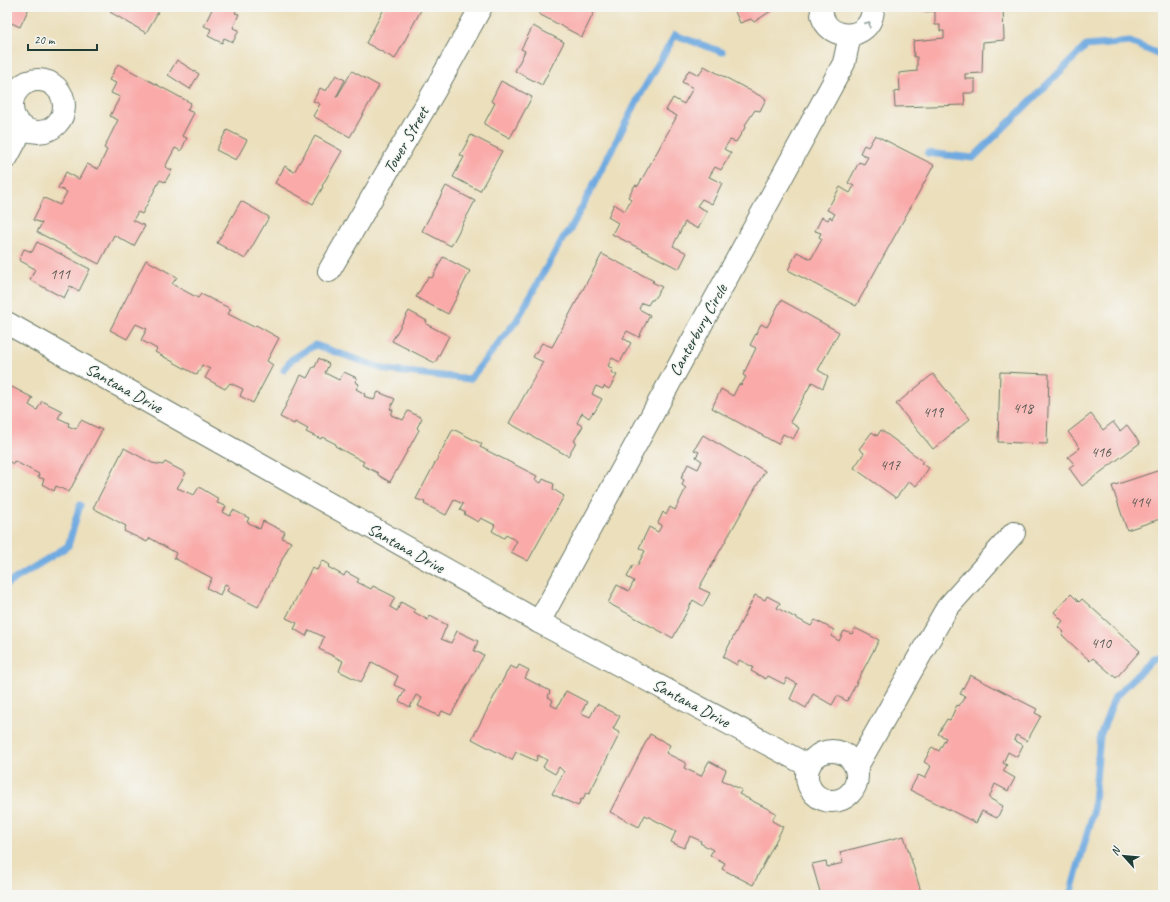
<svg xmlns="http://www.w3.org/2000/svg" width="1170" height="902" font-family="Caveat,sans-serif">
	<rect width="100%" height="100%" fill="#f6f6f2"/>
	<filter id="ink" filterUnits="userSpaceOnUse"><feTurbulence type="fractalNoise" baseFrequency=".025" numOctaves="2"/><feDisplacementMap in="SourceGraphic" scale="8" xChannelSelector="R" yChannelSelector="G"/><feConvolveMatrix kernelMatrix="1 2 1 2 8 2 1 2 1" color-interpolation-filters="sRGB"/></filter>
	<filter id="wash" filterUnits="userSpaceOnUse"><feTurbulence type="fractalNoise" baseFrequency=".012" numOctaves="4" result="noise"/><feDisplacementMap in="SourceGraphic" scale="16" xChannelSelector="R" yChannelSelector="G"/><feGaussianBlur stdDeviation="0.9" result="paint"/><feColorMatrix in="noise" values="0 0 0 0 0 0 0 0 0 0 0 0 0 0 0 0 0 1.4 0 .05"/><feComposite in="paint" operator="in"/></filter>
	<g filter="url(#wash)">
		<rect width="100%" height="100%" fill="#ebdfbc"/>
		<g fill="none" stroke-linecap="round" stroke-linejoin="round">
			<g stroke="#70aae0" stroke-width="7">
				<polyline points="928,153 973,158 1086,46 1130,42 1163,56"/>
				<polyline points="284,370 291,360 315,345 387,370 470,379 517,320 563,238 570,230 638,99 675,35 722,52"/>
				<polyline points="7,584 68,546 80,505"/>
				<polyline points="1070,895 1093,813 1100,736 1115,697 1153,659 1163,658"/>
			</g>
		</g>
		<g id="blocks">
			<g fill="#f9aaa9">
				<polygon points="7,7 26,7 29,8 20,27 7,21"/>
				<polygon points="113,7 161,7 146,33 110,12"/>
				<polygon points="213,7 238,7 235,13 239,14 233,28 239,30 233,42 224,38 222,43 208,36 211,29 204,26"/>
				<polygon points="385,7 416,7 421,10 395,59 366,43"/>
				<polygon points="543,7 595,7 596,8 582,37 539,14"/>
				<polygon points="733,7 773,7 774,9 754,22 751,19 740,23"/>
				<polygon points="923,7 1003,7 1004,40 983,42 982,73 965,74 965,79 975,79 975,93 964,93 965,105 895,107 894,92 900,91 899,73 917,71 917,57 914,57 913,41 944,38 944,31 940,31 940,25 935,25 935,11 923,12"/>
				<polygon points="533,26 564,42 542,85 515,71 525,51 521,49"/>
				<polygon points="177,60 199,74 190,89 168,75"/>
				<polygon points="118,64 191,103 187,110 194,113 182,136 187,138 181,151 175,148 165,167 172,170 165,182 160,180 142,214 138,212 133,220 145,226 134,246 114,235 99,264 37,232 42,223 33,220 44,198 60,205 67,192 58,188 66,172 79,179 87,164 98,169 107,150 104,148 118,120 110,116 120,97 111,93 116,83 109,80"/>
				<polygon points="704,66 766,99 760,111 755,110 745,125 746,126 736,142 730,140 724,149 731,153 721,170 715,167 709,177 722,183 712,204 702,199 697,206 707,211 698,229 685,222 673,246 687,253 679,269 612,234 618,223 608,217 614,204 625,211 631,199 628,197 635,185 638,186 677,116 666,110 673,98 684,104 693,88 682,82 689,70 699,75"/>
				<polygon points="352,71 379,86 350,137 313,116 320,104 313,101 320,88 326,91 336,75 345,80 336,97 337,97"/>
				<polygon points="501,81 532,97 510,138 484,124 495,103 491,101"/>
				<polygon points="227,130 247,140 236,160 216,150"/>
				<polygon points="471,135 502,151 480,191 453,177 464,157 460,155"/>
				<polygon points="875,135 934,165 856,306 788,270 797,252 811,259 822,239 819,237 821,233 815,231 822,217 828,220 830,216 832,219 835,214 827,210 840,187 850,193 854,186 848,183 859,162 864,164 868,157 860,153 864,145 868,147"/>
				<polygon points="315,136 342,151 322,186 323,187 313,204 275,183 285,166 294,172"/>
				<polygon points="446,186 475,201 451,246 422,231"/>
				<polygon points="241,201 269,217 245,259 217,243"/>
				<polygon points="37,242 90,269 79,291 70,286 64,298 30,280 35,269 19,260 24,249 32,252"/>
				<polygon points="602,254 654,281 652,282 662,287 653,300 651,300 648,305 642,303 639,309 650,315 639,337 627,331 623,338 631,343 620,362 612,358 608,366 613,369 611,372 617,375 609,389 604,386 603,389 596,386 592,394 602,399 594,413 593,412 589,418 582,413 577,423 583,426 574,441 576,442 568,456 509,423 543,362 533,357 542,343 552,347"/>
				<polygon points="443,257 470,271 448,314 419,299 419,298 416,297 428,277 432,278"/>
				<polygon points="146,260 177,277 172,284 198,298 201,294 231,309 228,314 254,327 256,325 279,338 267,361 273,365 253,403 240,396 243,389 230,383 225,389 205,378 210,369 202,365 197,375 155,352 157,349 141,340 147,329 136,324 127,339 110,330"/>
				<polygon points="781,300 839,332 818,370 828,376 823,388 812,382 790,422 799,428 793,439 783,434 778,444 712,408 721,389 733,396 739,384 741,385 746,377 743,375 756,348 750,345 761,324 767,327"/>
				<polygon points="409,311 427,321 426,324 449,336 435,363 392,341"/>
				<polygon points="319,358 329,364 325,373 339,380 344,372 357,378 355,382 359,384 356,389 365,394 364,396 374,400 378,392 395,399 390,409 393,410 391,415 403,420 408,411 422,418 417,428 419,430 390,482 378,475 378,473 362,465 364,462 335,446 336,444 322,437 321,439 306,432 308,429 295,422 294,424 280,417 301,375 307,378 313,367 315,367"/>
				<polygon points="1000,372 1049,374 1047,444 998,442"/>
				<polygon points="933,374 970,419 933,449 896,404"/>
				<polygon points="12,387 33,398 29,405 37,410 42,401 62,411 58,418 69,423 68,426 76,429 81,420 102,430 69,492 56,486 54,491 42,484 44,479 38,477 39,474 14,461 13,464 7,460 7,393 9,394"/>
				<polygon points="1091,414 1103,430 1113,422 1120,431 1127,425 1140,443 1082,486 1069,468 1074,464 1068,457 1080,448 1068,432"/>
				<polygon points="453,429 482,444 480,447 537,476 535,480 541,483 543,479 554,484 553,489 564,496 528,561 511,552 517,541 506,535 504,538 492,531 495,525 481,518 478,522 464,514 466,513 460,510 463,504 454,500 446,515 424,504 425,502 416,499"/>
				<polygon points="881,430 923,461 921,463 929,468 916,486 909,481 896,498 854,468 864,453 859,449 872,432 877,436"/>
				<polygon points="703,435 765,471 699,588 710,593 703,606 693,600 673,638 608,603 617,585 629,591 634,581 627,577 633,565 637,566 645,551 639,548 649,527 658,532 662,525 658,523 663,512 666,515 670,507 675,510 686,488 682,485 684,480 681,478 688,464 698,469 702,461 696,457 699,452 694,450"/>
				<polygon points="124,448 152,463 163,465 165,462 186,473 177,488 194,495 199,487 219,499 217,503 226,506 223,512 230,516 233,510 249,518 247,522 260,529 263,521 285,532 282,538 291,542 258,607 227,591 229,586 225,584 220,595 207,588 212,578 174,558 176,553 150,538 147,542 124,531 126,526 93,508"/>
				<polygon points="1163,469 1163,518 1127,530 1112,486"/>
				<polygon points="322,560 330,565 328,567 344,576 346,572 359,579 357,582 371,589 373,586 395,597 390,607 397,611 401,602 415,610 414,612 428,620 430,616 447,625 441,639 451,643 457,631 478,641 474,651 484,655 451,715 442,711 439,716 418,706 422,698 416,695 410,707 399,701 405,690 394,685 398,676 372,662 361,682 339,671 343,661 319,649 324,637 309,630 306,636 294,629 297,623 286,618 312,568 317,570"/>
				<polygon points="1071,594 1079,602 1082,599 1140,651 1116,678 1093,658 1090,661 1062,635 1064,632 1058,627 1063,621 1054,612"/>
				<polygon points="755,595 765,600 767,596 780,603 777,608 811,626 815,620 834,630 831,636 839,641 844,631 852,634 855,628 879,640 847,701 837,696 832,705 813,694 806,708 790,699 797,684 787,678 784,684 768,676 766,679 751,671 753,667 739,660 737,665 723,657"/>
				<polygon points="519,665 529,670 525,678 550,691 548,697 553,700 551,705 557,708 566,691 587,702 581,713 590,717 597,704 620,716 613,729 620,733 589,794 586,792 583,800 581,799 578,806 552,794 564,772 559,767 555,774 543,767 547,760 538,755 536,761 516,752 512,760 472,739 510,666 517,669"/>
				<polygon points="970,675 1037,709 1035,713 1041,716 1027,741 1016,735 1014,740 1023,745 1017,757 1008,752 1003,763 1007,765 1003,771 1015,778 1008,791 995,784 989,798 1003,806 997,818 982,811 976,823 910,790 918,775 925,778 931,766 924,762 932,747 939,751 946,738 938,734 947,719 950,720 957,705 959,706 965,696 960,694"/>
				<polygon points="650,734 670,745 666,753 686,763 684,768 701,776 709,761 726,770 722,780 742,790 739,794 776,813 772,821 783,827 753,885 722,869 725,863 710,855 713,850 700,843 701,841 690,836 684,848 671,842 676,831 645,815 639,827 610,812"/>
				<polygon points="904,836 922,895 821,895 812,864 826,861 827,867 843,863 840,852"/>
			</g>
		</g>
	</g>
	<g filter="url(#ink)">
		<use href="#blocks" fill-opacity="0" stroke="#667664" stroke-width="1"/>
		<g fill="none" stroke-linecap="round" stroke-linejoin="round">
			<defs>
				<g id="minor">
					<path d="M822,7C818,41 873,46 873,7"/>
					<circle cx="38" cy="106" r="26"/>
					<polyline points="7,157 23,127"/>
					<polyline points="329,271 435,90 481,7"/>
					<polyline points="7,323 129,391 539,622 809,766"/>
					<polyline points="539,622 844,63 850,35"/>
					<circle cx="832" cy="776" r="25"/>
					<polyline points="856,768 947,608 1014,533"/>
				</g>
			</defs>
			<use href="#minor" stroke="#667664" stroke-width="24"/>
			<use href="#minor" stroke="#fff" stroke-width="22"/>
		</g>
		<defs><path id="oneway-chevron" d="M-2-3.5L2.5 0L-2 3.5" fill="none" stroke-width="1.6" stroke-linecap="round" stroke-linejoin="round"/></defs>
		<use stroke="#8f9e9a" href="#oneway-chevron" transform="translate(868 24) rotate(-53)"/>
	</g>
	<g text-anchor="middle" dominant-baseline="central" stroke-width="3" stroke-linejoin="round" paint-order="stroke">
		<g font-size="15" fill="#565851">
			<text x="60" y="274">111</text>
			<text x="1023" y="408">418</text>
			<text x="933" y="412">419</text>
			<text x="1101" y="452">416</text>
			<text x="890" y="465">417</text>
			<text x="1140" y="502">414</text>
			<text x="1101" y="643">410</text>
		</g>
		<g font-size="17" fill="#1f3d34" stroke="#f6f6f2">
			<text transform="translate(406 140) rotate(-60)">Tower Street</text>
			<text transform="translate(698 330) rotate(-61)">Canterbury Circle</text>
			<text transform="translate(124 388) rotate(29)">Santana Drive</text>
			<text transform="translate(406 548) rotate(29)">Santana Drive</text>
			<text transform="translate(691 703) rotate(28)">Santana Drive</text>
		</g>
	</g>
	<rect width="1170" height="902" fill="none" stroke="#f6f6f2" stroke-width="24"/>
	<g transform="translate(1124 856) rotate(297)" stroke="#f6f6f2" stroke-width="3" paint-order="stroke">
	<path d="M0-3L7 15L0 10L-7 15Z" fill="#1f3d34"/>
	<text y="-6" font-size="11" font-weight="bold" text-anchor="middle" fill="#1f3d34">N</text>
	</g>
	<path d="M28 44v6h69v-6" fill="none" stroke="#1f3d34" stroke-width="2"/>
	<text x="34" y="44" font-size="12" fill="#1f3d34" stroke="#f6f6f2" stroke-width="3" paint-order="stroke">20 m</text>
</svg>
